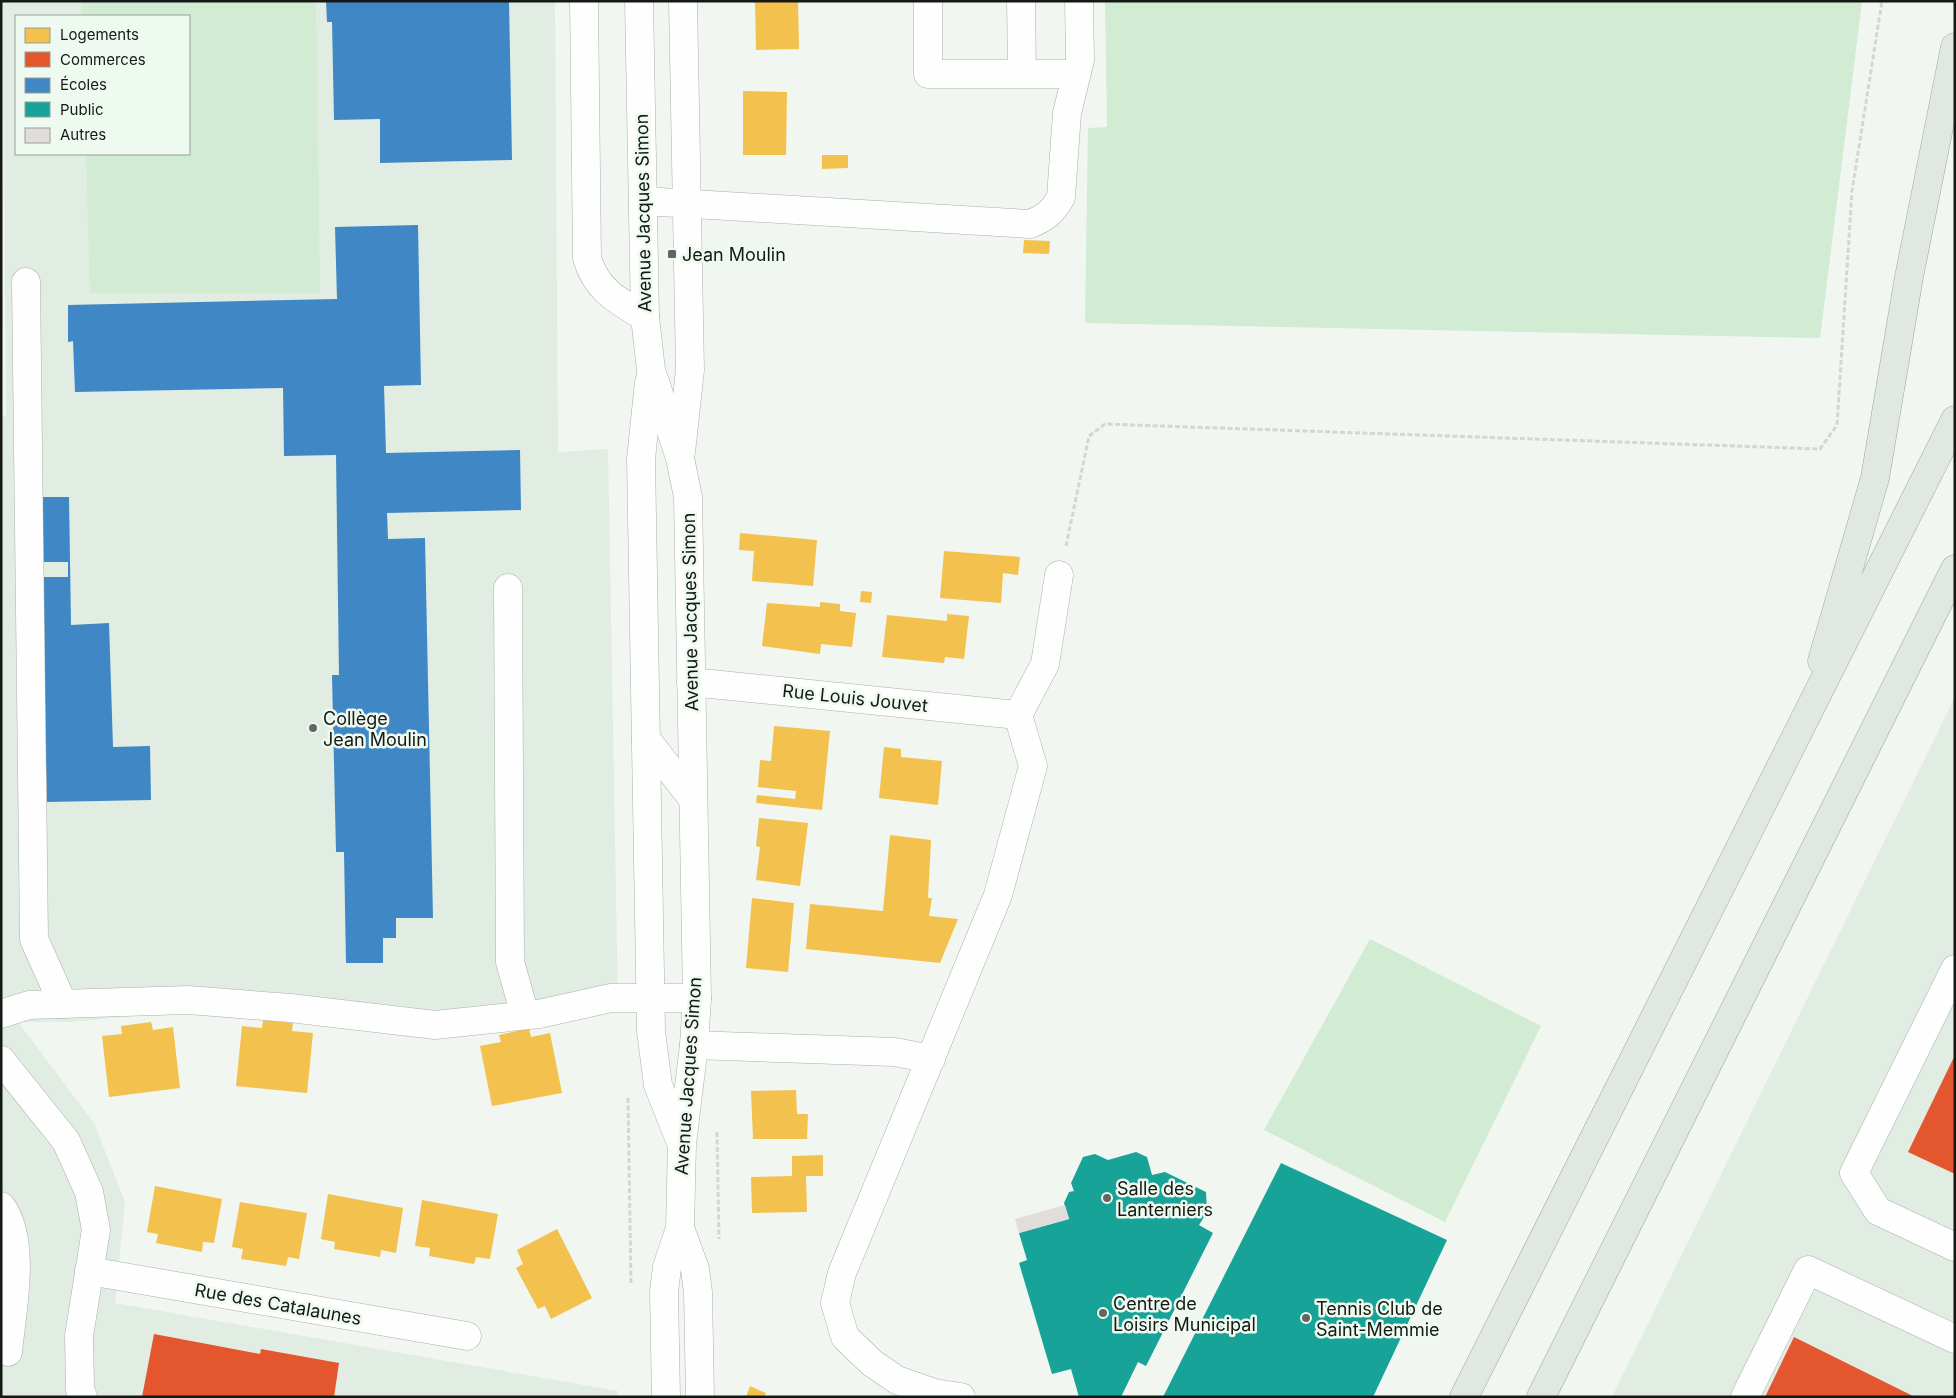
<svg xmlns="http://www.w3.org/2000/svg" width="1956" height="1398" font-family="Inter,sans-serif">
	<rect width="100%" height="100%" fill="#f1f6f1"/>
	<g fill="#e1ece2" fill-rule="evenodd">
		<path d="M3,1H555L558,452L608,449L618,1005L555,1021L190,1010L72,1022H18L94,1123L125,1202L115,1303L618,1391L617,1397H1V416L6,417ZM16,16H189V154H16Z"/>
		<polygon points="1955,697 1955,1397 1612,1397"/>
	</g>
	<g fill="#d1ecd3">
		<polygon points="81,1 316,1 320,293 90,293 86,154 189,154 189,16 82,16"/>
		<polygon points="1105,1 1862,1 1820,338 1085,323 1088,128 1107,127"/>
		<polygon points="1370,939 1541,1026 1445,1222 1264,1130"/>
	</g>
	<g fill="#f2c14e">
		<polygon points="755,1 798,1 799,49 756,50"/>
		<polygon points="743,91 787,92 786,155 743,155"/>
		<polygon points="822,155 848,155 848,168 822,169"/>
		<polygon points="1024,240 1050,241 1049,254 1023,253"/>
		<polygon points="740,533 817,540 813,586 752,581 754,551 739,550"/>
		<polygon points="944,551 1020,557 1018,575 1003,573 1001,603 940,598"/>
		<polygon points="861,591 872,592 871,603 860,602"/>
		<polygon points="820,602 840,604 840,611 856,613 852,647 821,644 820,654 762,646 767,603 820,607"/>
		<polygon points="947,614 969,616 964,659 945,657 944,663 882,657 887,615 947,621"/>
		<polygon points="774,726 830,731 822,810 756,803 757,795 795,799 796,791 758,787 760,760 771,761"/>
		<polygon points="884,747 901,749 901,757 942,761 938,805 879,798"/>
		<polygon points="759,818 808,823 800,886 756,880 760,847 756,846"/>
		<polygon points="890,835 931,840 928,898 932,898 929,916 958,919 940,963 806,949 810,904 883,911"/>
		<polygon points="752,898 794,903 788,972 746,968"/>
		<polygon points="263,1020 293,1023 292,1031 313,1033 307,1093 236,1086 242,1026 262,1028"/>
		<polygon points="151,1022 153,1030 173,1027 180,1088 109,1097 102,1036 122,1034 121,1026"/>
		<polygon points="529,1028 531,1037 550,1033 562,1093 492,1106 480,1046 501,1042 499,1035"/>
		<polygon points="796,1090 797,1114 808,1114 807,1139 753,1139 751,1091"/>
		<polygon points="823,1155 823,1176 806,1176 807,1212 752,1213 751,1177 792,1176 792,1156"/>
		<polygon points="155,1186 222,1199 214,1243 203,1242 202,1252 156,1243 158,1234 147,1232"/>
		<polygon points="328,1194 403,1208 396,1253 381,1250 380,1257 334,1249 335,1242 321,1239"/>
		<polygon points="422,1200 498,1214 490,1259 476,1257 474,1264 468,1263 429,1256 430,1248 415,1246"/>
		<polygon points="240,1202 307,1213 299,1259 288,1257 286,1266 241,1259 243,1249 232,1247"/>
		<polygon points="557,1229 592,1298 551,1319 545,1306 538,1309 516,1268 523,1264 517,1250"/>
		<polygon points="750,1386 766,1393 764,1397 746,1397"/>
	</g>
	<g fill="#e4572e">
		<polygon points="1955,1055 1955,1174 1908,1152"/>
		<polygon points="154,1334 260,1354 261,1349 339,1363 334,1397 142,1397"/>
		<polygon points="1794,1337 1915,1397 1765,1397"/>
	</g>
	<g fill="#3f88c5">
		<polygon points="326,1 509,1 512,160 380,163 380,119 334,120 332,22 327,22"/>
		<polygon points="418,225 421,385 384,386 386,453 520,450 521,510 387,513 388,539 425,538 433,918 396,918 396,938 383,938 383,963 346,963 344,852 336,852 332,675 339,675 336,455 284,456 283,388 75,392 73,341 68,342 68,305 337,299 335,227"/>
		<polygon points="40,497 69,497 71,625 109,623 113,747 150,746 151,800 47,802 41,577 68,577 68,562 41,562"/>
	</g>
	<g fill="#17a398">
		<polygon points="1136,1152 1147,1157 1152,1175 1165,1172 1206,1192 1207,1212 1199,1225 1213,1233 1146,1366 1138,1362 1121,1397 1079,1397 1071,1369 1052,1374 1019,1263 1027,1260 1019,1233 1069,1219 1064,1203 1069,1192 1074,1191 1071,1183 1083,1157 1095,1154 1108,1160"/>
		<polygon points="1281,1163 1447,1240 1373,1397 1163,1397"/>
	</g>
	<polygon fill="#e1ddda" points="1065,1205 1069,1219 1019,1233 1015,1219"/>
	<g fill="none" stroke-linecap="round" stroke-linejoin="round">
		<defs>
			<g id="minor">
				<path d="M584,1L587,258C596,290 618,301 645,317"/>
				<polyline points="639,1 645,317 651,370 680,458 688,497 697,998 694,1045 682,1144 680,1228 667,1267 664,1292 666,1397"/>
				<polyline points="928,1 928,74 1076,74"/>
				<polyline points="1021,1 1022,72"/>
				<path d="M643,201L1030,224C1045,218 1053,212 1061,197L1067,113L1080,60L1079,1"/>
				<polyline points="26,282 34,939 63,1004"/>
				<polyline points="649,382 641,459 651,1031 658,1085 681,1143"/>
				<polyline points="681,452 690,370 683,1"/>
				<polyline points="508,588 510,962 525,1015"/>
				<polyline points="691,682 1018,715"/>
				<polyline points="1018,715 1045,664 1059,575"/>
				<polyline points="646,739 693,799"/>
				<polyline points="1955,969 1854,1173 1878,1211 1955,1247"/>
				<polyline points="1,1014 29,1005 188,1000 290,1008 435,1025 539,1014 611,998 697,998"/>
				<polyline points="694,1045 895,1052 931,1059"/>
				<polyline points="1,1060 66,1141 89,1192 96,1230 79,1336 80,1389 83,1397"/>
				<path d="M1,1206C27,1241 12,1310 8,1352"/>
				<polyline points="680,1228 695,1269 698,1292 700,1397"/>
				<polyline points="89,1271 467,1336"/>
				<polyline points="961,1397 934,1393 897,1380 872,1363 845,1337 835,1303 842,1273 998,895 1033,766 1018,715"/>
				<polyline points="1745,1397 1808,1270 1955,1339"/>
			</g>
			<g id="major">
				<polyline points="1822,661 1875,478 1909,277 1955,47"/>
				<polyline points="1464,1397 1955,420"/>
				<polyline points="1541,1397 1955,569"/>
			</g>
		</defs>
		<use href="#minor" stroke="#abb0ac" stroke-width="29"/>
		<use href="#major" stroke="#9ba89d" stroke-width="29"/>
		<g stroke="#d4d6d4" stroke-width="3" stroke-dasharray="5 2.5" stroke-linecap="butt">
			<polyline points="1066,546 1089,436 1105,424 1820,449 1837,425 1852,191 1882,1"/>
			<polyline points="628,1098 631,1284"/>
			<polyline points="717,1132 719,1239"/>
		</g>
		<use href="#minor" stroke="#fdfefd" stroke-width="28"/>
		<use href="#major" stroke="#e1e8e2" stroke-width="28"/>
	</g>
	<g fill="#626663" stroke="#eef9ef" stroke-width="2">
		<rect x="667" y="249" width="10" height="10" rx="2.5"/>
		<circle cx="313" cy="728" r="5"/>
		<circle cx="1107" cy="1198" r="5"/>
		<circle cx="1103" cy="1313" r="5"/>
		<circle cx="1306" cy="1318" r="5"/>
	</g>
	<g text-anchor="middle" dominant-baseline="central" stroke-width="5" stroke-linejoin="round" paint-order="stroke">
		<g font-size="18" fill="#151916" stroke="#eef9ef">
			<text transform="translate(643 213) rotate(-91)">Avenue Jacques Simon</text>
			<text transform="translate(690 612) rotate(-91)">Avenue Jacques Simon</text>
			<text transform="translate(855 698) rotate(6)">Rue Louis Jouvet</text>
			<text transform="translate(688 1076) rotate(-86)">Avenue Jacques Simon</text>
			<text transform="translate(278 1304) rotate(10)">Rue des Catalaunes</text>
		</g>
		<g font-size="18" fill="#151916" stroke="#eef9ef" text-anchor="start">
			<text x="682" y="254">Jean Moulin</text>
			<text x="323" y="718">Collège<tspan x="323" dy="21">Jean Moulin</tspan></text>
			<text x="1117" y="1188">Salle des<tspan x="1117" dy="21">Lanterniers</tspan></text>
			<text x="1113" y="1303">Centre de<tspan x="1113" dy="21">Loisirs Municipal</tspan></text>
			<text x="1316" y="1308">Tennis Club de<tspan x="1316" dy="21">Saint-Memmie</tspan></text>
		</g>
	</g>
	<rect width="1956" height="1398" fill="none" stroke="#151916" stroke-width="5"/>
	<rect x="15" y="15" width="175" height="140" fill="#eef9ef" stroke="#979f98"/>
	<rect x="25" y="28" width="25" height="15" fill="#f2c14e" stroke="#979f98"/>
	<text x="60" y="40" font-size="15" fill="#151916">Logements</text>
	<rect x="25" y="52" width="25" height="15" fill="#e4572e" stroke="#979f98"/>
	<text x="60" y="65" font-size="15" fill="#151916">Commerces</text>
	<rect x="25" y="78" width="25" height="15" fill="#3f88c5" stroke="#979f98"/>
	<text x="60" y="90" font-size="15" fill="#151916">Écoles</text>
	<rect x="25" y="102" width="25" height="15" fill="#17a398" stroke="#979f98"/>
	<text x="60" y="115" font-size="15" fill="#151916">Public</text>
	<rect x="25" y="128" width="25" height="15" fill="#e1ddda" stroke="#979f98"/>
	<text x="60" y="140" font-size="15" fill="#151916">Autres</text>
</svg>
